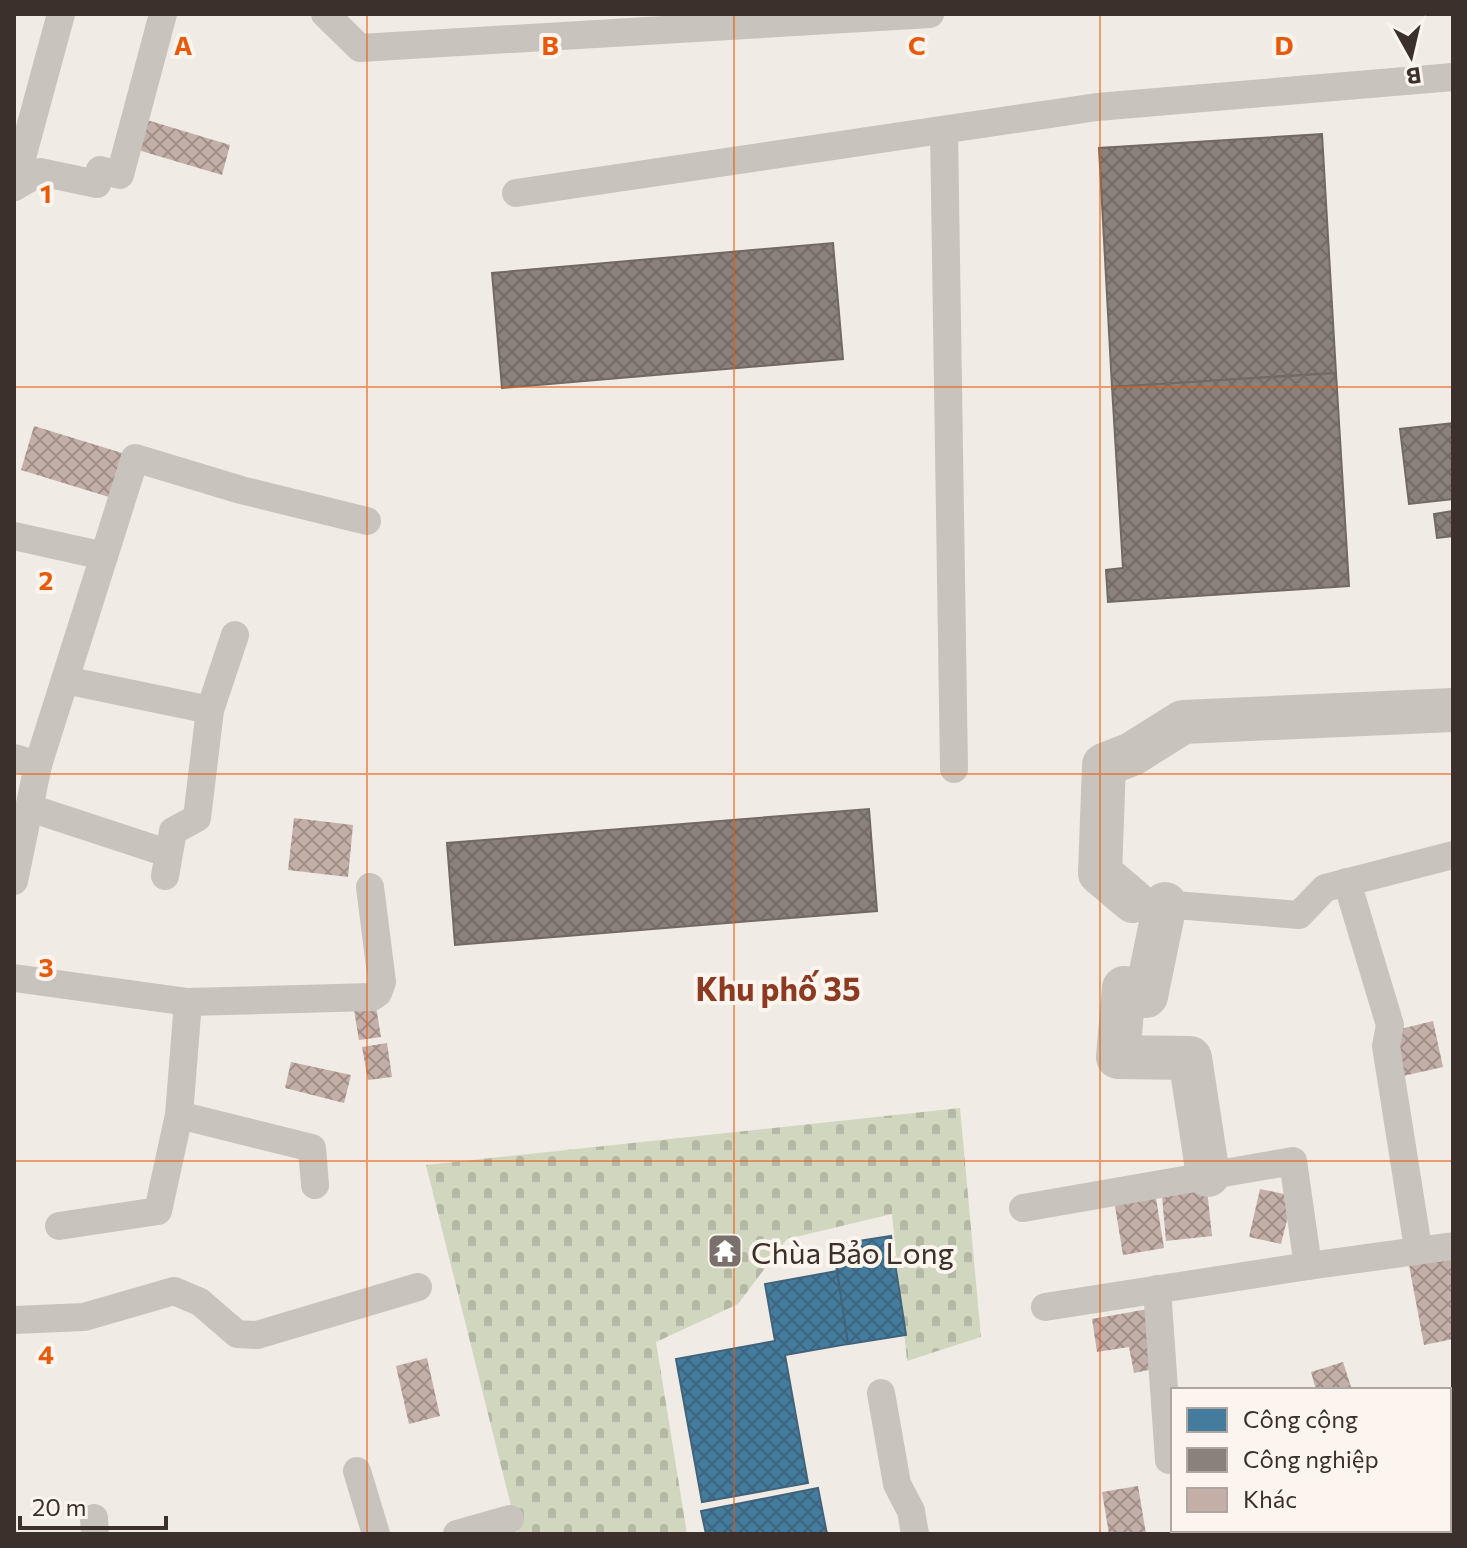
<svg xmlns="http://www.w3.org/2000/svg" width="1467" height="1548" font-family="Commissioner,sans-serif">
	<defs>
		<pattern id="cemetery-stones" width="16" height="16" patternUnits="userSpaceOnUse" patternTransform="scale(2)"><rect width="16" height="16" fill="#d1d6bf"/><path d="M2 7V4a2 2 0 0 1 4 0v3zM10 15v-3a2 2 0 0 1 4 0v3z" fill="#b4b8a4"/></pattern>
		<pattern id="public-cross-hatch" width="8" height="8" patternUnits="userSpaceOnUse" patternTransform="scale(2)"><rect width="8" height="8" fill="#457b9d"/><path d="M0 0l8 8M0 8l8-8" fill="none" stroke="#3b6580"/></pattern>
		<pattern id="industry-cross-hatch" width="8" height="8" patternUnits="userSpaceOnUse" patternTransform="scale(2)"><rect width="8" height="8" fill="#8a817c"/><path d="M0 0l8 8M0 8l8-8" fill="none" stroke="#726a66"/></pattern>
		<pattern id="building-cross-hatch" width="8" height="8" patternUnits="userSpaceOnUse" patternTransform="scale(2)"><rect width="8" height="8" fill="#c3afa7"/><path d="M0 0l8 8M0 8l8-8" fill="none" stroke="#a08f88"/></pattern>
	</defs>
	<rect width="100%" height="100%" fill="#f0ebe5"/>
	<polygon fill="url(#cemetery-stones)" points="960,1108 981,1337 907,1361 892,1214 787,1239 738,1304 656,1342 687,1534 518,1534 426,1165"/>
	<g fill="url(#public-cross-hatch)" stroke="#42647b" stroke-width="2">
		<polygon points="891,1236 906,1335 848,1344 833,1245"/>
		<polygon points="837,1271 848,1344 785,1355 808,1483 702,1502 676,1359 775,1341 765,1284"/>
		<polygon points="818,1488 827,1534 706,1534 701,1511"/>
	</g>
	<g fill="url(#industry-cross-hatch)" stroke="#726964" stroke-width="2">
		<polygon points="1322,134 1336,373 1112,387 1099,148"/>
		<polygon points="833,243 843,359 502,388 492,273"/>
		<polygon points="1336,373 1349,586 1108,602 1106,570 1123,568 1112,387"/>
		<polygon points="1453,423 1453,499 1409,504 1400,429"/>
		<polygon points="1453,511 1453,536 1437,538 1434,514"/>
		<polygon points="869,809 877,911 455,945 447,843"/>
	</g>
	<g fill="url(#building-cross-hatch)">
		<polygon points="147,120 230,145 222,175 138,150"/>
		<polygon points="34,426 122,453 109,497 21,470"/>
		<polygon points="294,818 353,825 348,877 288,870"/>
		<polygon points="375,1001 381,1037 359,1040 353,1004"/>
		<polygon points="1433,1021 1443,1067 1403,1076 1392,1031"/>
		<polygon points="387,1043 392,1077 368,1080 362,1047"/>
		<polygon points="291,1062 351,1075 344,1103 285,1088"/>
		<polygon points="1206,1180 1212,1236 1166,1241 1161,1185"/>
		<polygon points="1260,1189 1293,1196 1281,1244 1249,1237"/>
		<polygon points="1155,1192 1164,1248 1123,1255 1114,1200"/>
		<polygon points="1453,1257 1453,1339 1424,1345 1409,1265"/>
		<polygon points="1148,1309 1158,1368 1134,1373 1129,1347 1097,1352 1092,1319"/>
		<polygon points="427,1358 440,1416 409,1424 396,1366"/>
		<polygon points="1343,1362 1352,1390 1316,1390 1311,1372"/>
		<polygon points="1138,1486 1146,1534 1109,1534 1102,1492"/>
		<polygon points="1368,1530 1438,1530 1439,1534 1369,1534"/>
	</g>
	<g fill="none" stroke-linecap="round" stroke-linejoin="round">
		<g stroke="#c9c3be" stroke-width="28">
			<polyline points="325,14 360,48 930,14"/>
			<polyline points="944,130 954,769"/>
			<polyline points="14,187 40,172 97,184 100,170 120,175 163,14"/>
			<polyline points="14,187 61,14"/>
			<polyline points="516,193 1097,107 1453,77"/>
			<polyline points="14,536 104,556 38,765 14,881"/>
			<polyline points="104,556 135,458 241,490 367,521"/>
			<polyline points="65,680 210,710"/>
			<polyline points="14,758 38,765"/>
			<polyline points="30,808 167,853"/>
			<polyline points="165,876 173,831 197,818 210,710 235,635"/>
			<polyline points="1347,882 1390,1025 1386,1046 1418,1248"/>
			<polyline points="1150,903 1299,915 1325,888 1453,855"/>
			<polyline points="14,978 188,1002 372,997 378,993 382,982 370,887"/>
			<polyline points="179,1115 312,1148 315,1185"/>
			<polyline points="1023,1208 1293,1161 1308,1266 1453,1246"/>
			<polyline points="59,1226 158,1211 179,1115 188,1002"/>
			<polyline points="1157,1289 1169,1460"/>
			<polyline points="1045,1307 1308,1266"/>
			<polyline points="14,1320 84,1317 174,1291 200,1302 237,1334 257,1335 418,1287"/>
			<polyline points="881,1393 897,1484 911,1511 915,1534"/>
			<polyline points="357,1471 376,1534"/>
			<polyline points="94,1518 95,1534"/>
			<polyline points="457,1534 510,1519"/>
		</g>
		<g stroke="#c9c3be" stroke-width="44">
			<polyline points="1133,901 1100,873 1104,765 1132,754 1183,722 1453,710"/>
			<polyline points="1165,904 1146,996 1124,988 1118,1057 1190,1058 1208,1175"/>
		</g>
	</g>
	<path fill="none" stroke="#e8590c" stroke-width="2" stroke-opacity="0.55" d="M367,14V1534M734,14V1534M1100,14V1534M14,387H1453M14,774H1453M14,1161H1453"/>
	<defs>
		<symbol id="temple-square" viewBox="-11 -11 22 22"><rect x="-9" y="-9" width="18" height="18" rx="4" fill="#7a716c" stroke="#fbf5ee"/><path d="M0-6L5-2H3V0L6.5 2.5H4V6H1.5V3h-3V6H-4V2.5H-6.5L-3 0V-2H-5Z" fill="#fff"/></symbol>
	</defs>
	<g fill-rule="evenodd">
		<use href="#temple-square" x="705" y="1231" width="40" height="40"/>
	</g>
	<g text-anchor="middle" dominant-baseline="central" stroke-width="8" stroke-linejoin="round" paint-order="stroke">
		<g font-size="30" fill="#3b302b" stroke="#fbf5ee" text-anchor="start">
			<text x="751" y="1251">Chùa Bảo Long</text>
		</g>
		<g font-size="32" font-weight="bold" fill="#8c3b22" stroke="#fbf5ee">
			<text x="778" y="988">Khu phố 35</text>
		</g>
	</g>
	<g font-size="26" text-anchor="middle" font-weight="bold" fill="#e8590c" stroke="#fbf5ee" stroke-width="8" stroke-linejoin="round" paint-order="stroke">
		<text x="183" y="55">A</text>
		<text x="550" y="55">B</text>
		<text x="917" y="55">C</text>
		<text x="1284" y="55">D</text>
		<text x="46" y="203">1</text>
		<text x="46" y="590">2</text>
		<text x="46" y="977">3</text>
		<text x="46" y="1364">4</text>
	</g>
	<rect width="1467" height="1548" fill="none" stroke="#3b302b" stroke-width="32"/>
	<rect x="1171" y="1388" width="280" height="144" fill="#fbf5ee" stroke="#aea6a0" stroke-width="2"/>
	<rect x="1187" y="1408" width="40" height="24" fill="#457b9d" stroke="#aea6a0" stroke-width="2"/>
	<text x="1243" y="1428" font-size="24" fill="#3b302b">Công cộng</text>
	<rect x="1187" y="1448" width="40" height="24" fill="#8a817c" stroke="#aea6a0" stroke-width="2"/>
	<text x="1243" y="1468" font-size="24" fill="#3b302b">Công nghiệp</text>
	<rect x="1187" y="1488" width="40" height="24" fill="#c3afa7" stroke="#aea6a0" stroke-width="2"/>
	<text x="1243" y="1508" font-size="24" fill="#3b302b">Khác</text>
	<g transform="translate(1411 56) rotate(172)" stroke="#fbf5ee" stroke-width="6" paint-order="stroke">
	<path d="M0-6L14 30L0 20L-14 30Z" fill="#3b302b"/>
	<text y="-12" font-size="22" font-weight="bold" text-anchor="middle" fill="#3b302b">B</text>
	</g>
	<path d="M20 1516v12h146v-12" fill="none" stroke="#3b302b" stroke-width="4"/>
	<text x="32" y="1516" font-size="24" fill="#3b302b" stroke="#fbf5ee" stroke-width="6" paint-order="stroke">20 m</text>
</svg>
